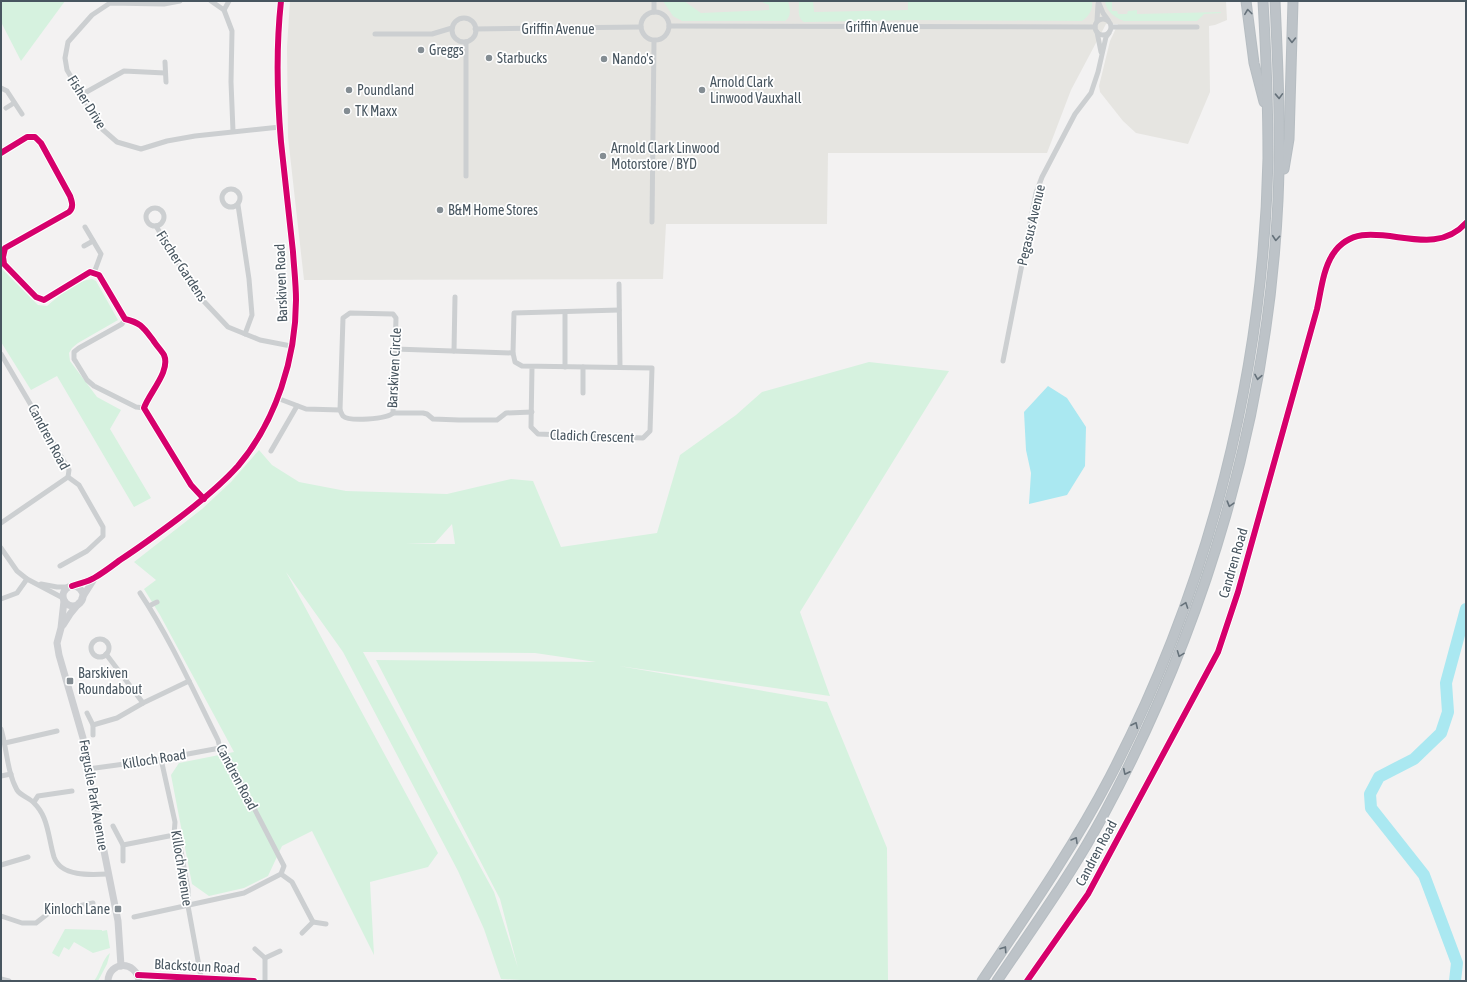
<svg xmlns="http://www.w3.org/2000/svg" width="1467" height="982" font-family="'Asap Condensed',sans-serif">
	<rect width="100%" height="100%" fill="#f3f2f2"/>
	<polygon fill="#e6e5e1" points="290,1 1226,1 1227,20 1215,25 1209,26 1210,92 1188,144 1136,133 1123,121 1100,92 1099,86 1110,41 1118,24 1106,24 1071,90 1047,153 828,153 827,224 666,224 663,279 304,280 288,137 287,47"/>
	<g fill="#d6f2df" fill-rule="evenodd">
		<polygon points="1,1 65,1 21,61 1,22"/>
		<path d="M663,1H684L701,13L769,10V5L762,2V1H788C790,9 792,16 785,21H682L673,16Z"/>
		<path d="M799,1H813L814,12L908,10V1H1092C1093,10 1089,16 1082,21L909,20L804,22C797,18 799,8 799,1Z"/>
		<path d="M1105,1H1112V11H1117L1118,14H1127L1128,11L1137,10V14L1221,12V13L1204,14L1197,21H1124C1115,18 1106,11 1105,1Z"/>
		<path d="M1,268L38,305L47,306C60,295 75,281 92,279L96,281L118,320L78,343L72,348L69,353L70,361L97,397L121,410L110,429L151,498L134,507L57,376L31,390L1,342Z"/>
		<path d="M869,362L949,371L800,612L830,696L619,666L827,702L887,848L888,981H522L521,980L501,979L484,929L458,871L343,652L286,572L438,853L428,867L370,882L374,955L312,831L282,846L268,876L244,888L209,896L192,884L171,775L179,763L234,752L160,615L144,589L156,580L134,562L202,509L231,482L259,450L272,465L299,482L346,491L447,494L511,479L533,481L561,547L657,533L680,455L736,415L762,392ZM452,524L455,544H406L435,543ZM363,652L535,653L596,662L376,660L500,899L518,968L494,892Z"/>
		<polygon points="65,929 102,930 102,931 107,930 110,948 93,953 74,942 69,950 64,947 59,957 52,953"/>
		<path d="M110,953L107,964L98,981H94C101,972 102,959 110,953Z"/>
	</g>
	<polygon fill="#aae8f1" points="1048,386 1067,398 1086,427 1085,466 1067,495 1029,504 1031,473 1026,450 1024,412"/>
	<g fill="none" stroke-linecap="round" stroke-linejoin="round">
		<polyline stroke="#aae8f1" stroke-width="12" points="1455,981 1457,963 1424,875 1371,808 1370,794 1379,777 1414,759 1441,733 1448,712 1446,683 1466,609"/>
		<defs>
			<g id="highway">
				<polyline points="1246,1 1254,63 1264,102"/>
				<polyline points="1284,169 1289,139 1293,1"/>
				<path d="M982,981C1027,914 1073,848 1110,777C1209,587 1264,372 1268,158C1268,106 1266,53 1263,1"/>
				<path d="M997,981C1034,926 1073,872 1104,814C1206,624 1268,415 1278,200C1281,133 1278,67 1275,1"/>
			</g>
		</defs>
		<use href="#highway" stroke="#b6bdc2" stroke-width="11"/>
		<g stroke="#cccfd1" stroke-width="5">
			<polyline points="180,1 164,4 110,3 92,15 68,42 65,58 67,70 101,128 117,142 141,149 167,141 195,136 280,127"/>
			<polyline points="211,1 224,10 232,31 231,82 233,131"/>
			<polyline points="654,1 654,12"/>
			<polyline points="1098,1 1103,13 1108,20"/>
			<polyline points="224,10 229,1"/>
			<circle cx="655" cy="26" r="14"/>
			<circle cx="464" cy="30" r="12"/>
			<circle cx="1103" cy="27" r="8"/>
			<polyline points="1097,21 1098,4"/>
			<polyline points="669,26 1095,27"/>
			<polyline points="1112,27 1197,27"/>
			<polyline points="475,29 641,27"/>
			<polyline points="1097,32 1101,52"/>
			<polyline points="375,34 432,34 452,28"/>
			<polyline points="466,42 466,176"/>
			<polyline points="165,62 166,82"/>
			<polyline points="1,88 7,91 22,114"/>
			<polyline points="81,95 124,71 165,73"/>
			<polyline points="6,108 14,103"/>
			<path d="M1,153L27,137H35L41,143L70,196C72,202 74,207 69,212L5,248L3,257L4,264L36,297L44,300L90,272L99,275L125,319C141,323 143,327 153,340C156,345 161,350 164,355C171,371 149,393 144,408L191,485L204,499"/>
			<circle cx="231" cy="198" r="9"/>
			<polyline points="238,205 249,279 252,315 245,334"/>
			<circle cx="155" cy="217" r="9"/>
			<polyline points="652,222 654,41"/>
			<polyline points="156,226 196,293 228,327 260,340 291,346"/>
			<polyline points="85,227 101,254 94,273"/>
			<polyline points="84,246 93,241"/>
			<polyline points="619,284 620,367"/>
			<path d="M350,313L393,314L396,318L393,413C387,419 349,422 343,416C342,415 341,412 340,410L343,318Z"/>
			<polyline points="125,319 122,324 79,348 74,352 74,359 76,362 87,380 94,386 136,407 144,408"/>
			<polyline points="395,349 513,353"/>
			<polyline points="454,351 455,297"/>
			<polyline points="1,354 69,470 68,477 79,485 103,527 103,536 87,551 60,566"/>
			<polyline points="1003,361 1036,193 1042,177 1075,114 1091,93 1098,72 1106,37 1109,33"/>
			<polyline points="532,367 531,427 538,434 643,438 650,431 652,368 522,366 515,362 513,353 514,313 619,310"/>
			<polyline points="565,367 565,312"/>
			<polyline points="583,367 583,393"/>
			<polyline points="277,398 306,409 340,410"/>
			<polyline points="393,413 423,413 427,414 433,419 459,420 497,420 506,413 532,412"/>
			<polyline points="271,451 297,406"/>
			<polyline points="1,523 68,477"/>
			<polyline points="1,548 17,571 27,579 63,598"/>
			<polyline points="41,584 57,587 69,587"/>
			<polyline points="1,599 17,593 27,579"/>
			<polyline points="149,606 157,602"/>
			<circle cx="100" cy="648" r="9"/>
			<polyline points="106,654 143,703"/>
			<polyline points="87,713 93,725"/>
			<path d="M1,729C7,749 7,772 17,790C21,796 30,798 34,803C38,807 42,813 44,818C49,830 50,844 54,857C61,877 91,875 108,874"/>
			<polyline points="93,735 93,725 117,718 143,703 189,681"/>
			<polyline points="5,743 57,731"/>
			<polyline points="161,759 175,822 174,835 180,846 188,889 188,906 201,977"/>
			<polyline points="88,769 161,759 220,748"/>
			<polyline points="1,776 11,774"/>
			<polyline points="34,802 38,796 72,791"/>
			<polyline points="113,826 123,845 123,861"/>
			<polyline points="123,845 174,835"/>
			<polyline points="1,865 28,857"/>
			<polyline points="281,874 292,882 313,922"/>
			<polyline points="1,916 22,923 36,923 50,912 93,903"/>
			<path d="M134,917L244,893L281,874L284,866L226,754L220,748L218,740C194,692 170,638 140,593"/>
			<polyline points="302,933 313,922 326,924"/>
			<polyline points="255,949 265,958 280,951"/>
			<polyline points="1,979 9,981"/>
			<polyline points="265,981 265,958"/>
		</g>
		<g stroke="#cdcfd2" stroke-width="7">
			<path d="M72,586C79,583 88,582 94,578C103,573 112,566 120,560C140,547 159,533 179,518C200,502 220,486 238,466C276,421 296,358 296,300C296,284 294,268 293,252C289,215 285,179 281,142C277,96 276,47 281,1"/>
			<circle cx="73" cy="596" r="10"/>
			<polyline points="82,598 94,579"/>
			<polyline points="64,601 61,628 57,643 59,655 83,738 92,791 118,921 121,966"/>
			<polyline points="63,625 70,614 79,603"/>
			<polyline points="138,975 254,981"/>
			<path d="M108,981C109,961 136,960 139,981"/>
			<path d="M1027,981L1088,894L1218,652L1238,592L1317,309C1321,291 1323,269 1333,254C1364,207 1428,266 1466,223"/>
		</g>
		<use href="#highway" stroke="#bdc3c8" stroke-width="9"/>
		<defs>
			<g id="cycleway">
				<path d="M1,153L27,137H35L41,143L70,196C72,202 74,207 69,212L5,248L3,257L4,264L36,297L44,300L90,272L99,275L125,319C141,323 143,327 153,340C156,345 161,350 164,355C171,371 149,393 144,408L191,485L204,499"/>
				<path d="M72,586C79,583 88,582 94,578C103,573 112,566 120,560C140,547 159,533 179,518C200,502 220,486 238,466C276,421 296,358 296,300C296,284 294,268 293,252C289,215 285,179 281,142C277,96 276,47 281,1"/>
				<polyline points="138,975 254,981"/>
				<path d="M1027,981L1088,894L1218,652L1238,592L1317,309C1321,291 1323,269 1333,254C1364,207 1428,266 1466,223"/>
			</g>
		</defs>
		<use href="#cycleway" stroke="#fff" stroke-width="8"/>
		<use href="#cycleway" stroke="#d6006c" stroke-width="6"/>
	</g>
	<defs><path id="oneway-chevron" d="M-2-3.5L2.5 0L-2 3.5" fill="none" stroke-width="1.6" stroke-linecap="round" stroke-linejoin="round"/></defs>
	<g stroke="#65717a">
		<use href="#oneway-chevron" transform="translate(1248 12) rotate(-97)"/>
		<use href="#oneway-chevron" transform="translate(1292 40) rotate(91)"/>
		<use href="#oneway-chevron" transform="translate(1279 96) rotate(88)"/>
		<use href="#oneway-chevron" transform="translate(1276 238) rotate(95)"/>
		<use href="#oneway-chevron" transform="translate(1258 377) rotate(100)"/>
		<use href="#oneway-chevron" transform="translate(1230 504) rotate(106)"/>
		<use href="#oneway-chevron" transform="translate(1185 605) rotate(-70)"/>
		<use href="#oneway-chevron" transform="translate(1180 654) rotate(111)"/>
		<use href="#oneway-chevron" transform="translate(1135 725) rotate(-65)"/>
		<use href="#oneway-chevron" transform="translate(1126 772) rotate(116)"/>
		<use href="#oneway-chevron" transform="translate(1075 840) rotate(-60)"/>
		<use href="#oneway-chevron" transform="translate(1004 949) rotate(-56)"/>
	</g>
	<g fill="#848d93" stroke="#fff" stroke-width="1.5">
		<circle cx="421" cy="50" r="4"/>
		<circle cx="489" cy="58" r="4"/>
		<circle cx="604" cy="59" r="4"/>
		<circle cx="349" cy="90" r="4"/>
		<circle cx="702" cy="90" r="4"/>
		<circle cx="347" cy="111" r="4"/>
		<circle cx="603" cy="156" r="4"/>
		<circle cx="440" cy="210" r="4"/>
		<rect x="66" y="677" width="8" height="8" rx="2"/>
		<rect x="114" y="905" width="8" height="8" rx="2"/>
	</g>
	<g text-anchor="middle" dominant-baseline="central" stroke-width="3.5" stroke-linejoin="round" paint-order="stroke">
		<g font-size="14" fill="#485660" stroke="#fff">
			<text x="882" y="27">Griffin Avenue</text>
			<text x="558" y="29">Griffin Avenue</text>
			<text transform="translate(87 102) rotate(58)">Fisher Drive</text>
			<text transform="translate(1031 225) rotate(-77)">Pegasus Avenue</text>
			<text transform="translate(182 266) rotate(57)">Fischer Gardens</text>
			<text transform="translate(281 283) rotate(-92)">Barskiven Road</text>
			<text transform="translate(394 368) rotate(-87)">Barskiven Circle</text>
			<text transform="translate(592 436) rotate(2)">Cladich Crescent</text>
			<text transform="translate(49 437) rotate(62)">Candren Road</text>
			<text transform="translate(1233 563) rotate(-74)">Candren Road</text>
			<text transform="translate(154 759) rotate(-9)">Killoch Road</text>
			<text transform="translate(237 777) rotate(62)">Candren Road</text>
			<text transform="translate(94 795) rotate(80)">Ferguslie Park Avenue</text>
			<text transform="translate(1096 853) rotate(-62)">Candren Road</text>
			<text transform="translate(182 868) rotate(81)">Killoch Avenue</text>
			<text transform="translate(197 966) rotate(3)">Blackstoun Road</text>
		</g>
		<g font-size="14" fill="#485660" stroke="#fff" text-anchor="start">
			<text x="429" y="50">Greggs</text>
			<text x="497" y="58">Starbucks</text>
			<text x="612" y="59">Nando's</text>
			<text x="710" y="82">Arnold Clark<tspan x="710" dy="16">Linwood Vauxhall</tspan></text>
			<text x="357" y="90">Poundland</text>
			<text x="355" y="111">TK Maxx</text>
			<text x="611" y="148">Arnold Clark Linwood<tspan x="611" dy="16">Motorstore / BYD</tspan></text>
			<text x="448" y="210">B&amp;M Home Stores</text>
			<text x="78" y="673">Barskiven<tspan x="78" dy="16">Roundabout</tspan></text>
			<text x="110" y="909" text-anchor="end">Kinloch Lane</text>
		</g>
	</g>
	<rect width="1467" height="982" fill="none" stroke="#485660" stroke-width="4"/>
</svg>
